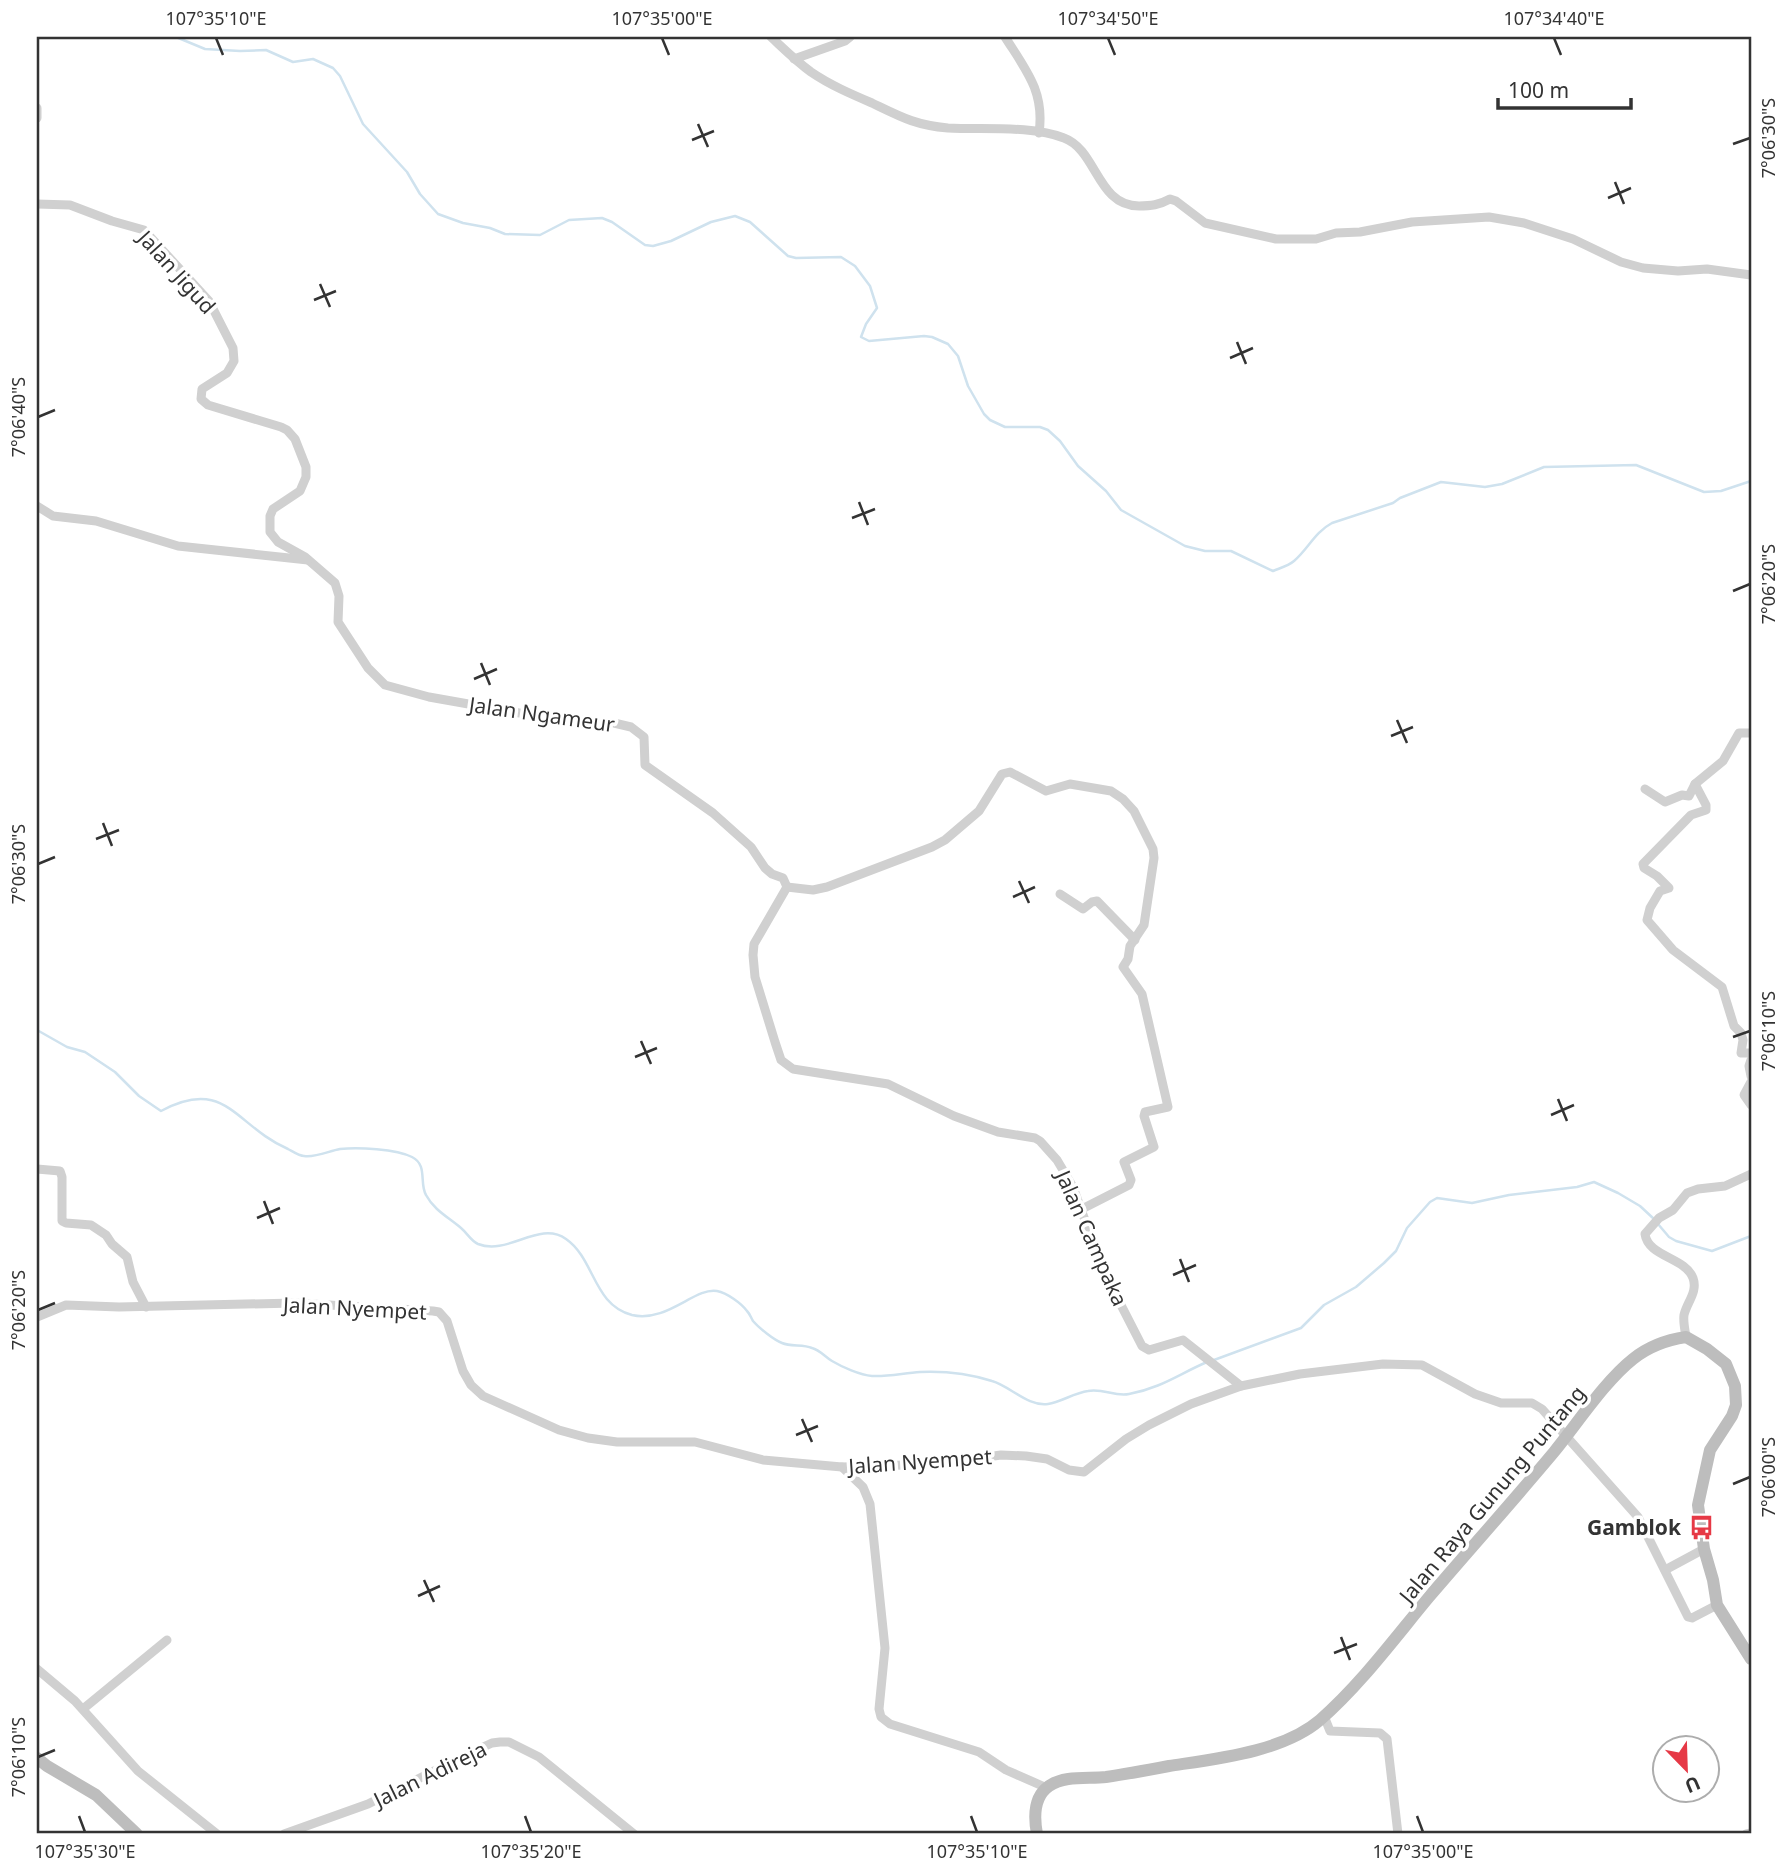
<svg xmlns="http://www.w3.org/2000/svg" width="1788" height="1871" font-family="'Noto Sans',sans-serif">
	<rect width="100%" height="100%" fill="#fff"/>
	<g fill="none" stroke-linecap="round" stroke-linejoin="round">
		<g stroke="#cfe2ee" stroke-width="2.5">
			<path d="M176,37L205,49L240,51L266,50L293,62L313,59L333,68L340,76L363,124L407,172L420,194L438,214L463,223L490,228L505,234L540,235L569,220L602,218L612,222L645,245L653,246L671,241L711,222L735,216L750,222L788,256L796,258L841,257L855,266L870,286L877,308L866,324L861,337L869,341L924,336L932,337L948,344L958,356L968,386L984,414L990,420L1005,427H1040L1048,430L1060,441L1078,466L1106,491L1121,510L1185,546L1205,551H1231L1273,571C1280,568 1288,566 1294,561C1308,549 1315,532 1332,523L1393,503L1400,498L1441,482L1485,487L1502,484L1544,467L1636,465L1704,492L1721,491L1751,481"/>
			<path d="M37,1030L67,1047L85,1052L115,1072L139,1096L161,1111C226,1076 235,1126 288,1149C292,1151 299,1156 304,1156C315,1158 329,1151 340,1149C358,1147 396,1149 412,1157C428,1165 419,1183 426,1195C434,1210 448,1217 461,1228C467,1233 471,1241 478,1244C508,1256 539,1220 566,1239C595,1259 593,1305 632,1315C667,1323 695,1287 717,1291C727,1293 741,1303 747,1311C750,1314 751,1318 753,1321C759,1328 774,1340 782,1343C791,1347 803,1344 812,1348C820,1350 825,1357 832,1361C842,1367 860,1375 872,1376C887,1377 904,1373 920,1372C943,1371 970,1374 992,1381C1010,1386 1028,1407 1048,1404C1061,1402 1074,1393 1088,1391C1103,1388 1115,1397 1129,1394C1161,1388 1179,1374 1207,1362"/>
			<polyline points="1658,1224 1669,1237 1676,1241 1712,1251 1751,1236"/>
			<polyline points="1214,1360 1301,1328 1324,1305 1356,1287 1384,1263 1396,1251 1407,1228 1430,1202 1437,1198 1472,1203 1509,1195 1577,1187 1594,1182 1618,1193 1640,1206 1654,1219"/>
		</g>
		<g stroke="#d0d0d0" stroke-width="9">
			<path d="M771,37C784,49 796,61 811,72C830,85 851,94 872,103C901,117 915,125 948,128C983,130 1031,125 1064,138C1097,150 1097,206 1139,206C1151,206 1159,205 1170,199L1176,201L1205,223L1276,239H1316L1336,233L1360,232L1412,222L1489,217L1524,223L1573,239L1621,262L1643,268L1678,271L1707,269L1751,275"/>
			<path d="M1005,37C1026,70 1045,92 1039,133"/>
			<polyline points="794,59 845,41 850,37"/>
			<polyline points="37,108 37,118"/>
			<polyline points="37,204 70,205 112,221 144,230 209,301 233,348 234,361 227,373 202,389 201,399 208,405 281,427 287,430 295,439 306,467 306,477 300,491 273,509 270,516 270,532 278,542 305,557 335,583 339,596 338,622 368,668 385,685 429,697 525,714 614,723 631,727 644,737 645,765 713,813 751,847 765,868 772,874 783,878 787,887 754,944 753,955 755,977 775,1042 781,1060 793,1069 888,1084 954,1116 998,1132 1035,1138 1040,1141 1057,1160 1073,1187 1103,1270 1142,1346 1149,1350 1183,1340 1241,1386"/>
			<polyline points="37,506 53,516 96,521 178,546 308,560"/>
			<polyline points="1695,784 1706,805 1706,810 1691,815 1643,864 1644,868 1657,876 1669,888 1660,891 1650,908 1647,920 1673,950 1722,987 1734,1026 1741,1033 1743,1040 1741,1053 1751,1053"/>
			<polyline points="1645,789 1665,802 1682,795 1689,796 1695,784 1723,761 1739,733 1751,733"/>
			<polyline points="787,887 813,890 827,887 932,847 945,840 979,811 1002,774 1010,772 1046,791 1070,784 1111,791 1123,799 1134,811 1153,849 1154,858 1144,925 1130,946 1128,959 1123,967 1142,994 1168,1107 1145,1112 1144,1116 1154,1147 1124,1162 1131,1180 1129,1185 1080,1210"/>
			<polyline points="1060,894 1083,909 1092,902 1097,901 1135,940"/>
			<polyline points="1751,1060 1749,1066 1751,1076"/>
			<polyline points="1751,1082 1744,1095 1751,1105"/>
			<polyline points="37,1169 60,1171 62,1177 62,1221 66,1223 91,1225 106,1235 112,1244 127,1257 133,1282 146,1307"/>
			<polyline points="37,1317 66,1305 119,1307 294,1303 433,1311 439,1312 447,1321 463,1371 471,1385 483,1396 559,1430 588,1438 617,1442 695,1442 763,1460 842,1467 936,1464 1001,1455 1026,1456 1047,1459 1069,1470 1084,1472 1126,1439 1149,1425 1191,1404 1241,1386 1300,1374 1383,1364 1422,1365 1475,1394 1501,1403 1532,1403 1542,1409 1638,1517 1688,1617 1692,1618 1717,1605"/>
			<path d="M1686,1337C1685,1330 1683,1322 1684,1315C1687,1302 1698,1292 1693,1278C1685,1257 1648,1257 1645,1234L1659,1218L1673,1210L1687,1193L1698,1189L1725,1186L1751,1174"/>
			<polyline points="842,1467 863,1487 870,1504 885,1648 879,1709 881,1717 890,1724 979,1752 1006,1770 1047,1788"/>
			<polyline points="1665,1570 1704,1549"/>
			<polyline points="37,1669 75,1701 138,1771 217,1834"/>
			<polyline points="83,1709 167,1640"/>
			<polyline points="1324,1716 1330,1731 1380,1733 1387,1739 1398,1834"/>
			<polyline points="284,1834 368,1804 470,1753 492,1743 500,1742 509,1742 539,1757 634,1834"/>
			<polyline points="1746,1834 1751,1833"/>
		</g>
		<g stroke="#bdbdbd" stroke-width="12">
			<polyline points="37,1758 47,1766 96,1795 137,1834"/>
			<path d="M1037,1834C1034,1818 1033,1797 1049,1786C1065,1775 1088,1779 1106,1777C1127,1774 1148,1770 1169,1766C1215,1759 1283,1752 1320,1720C1361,1684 1394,1639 1429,1597C1470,1549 1513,1501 1554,1452C1577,1424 1605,1381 1633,1359C1649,1346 1666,1340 1686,1337L1707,1349L1726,1364L1735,1386L1736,1405L1732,1416L1710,1450L1698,1505L1704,1549L1713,1580L1717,1605L1751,1659"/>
		</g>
	</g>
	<path fill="none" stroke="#333" stroke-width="2.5" d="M216,38L223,55M662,38L669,55M1108,38L1115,55M1554,38L1561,55M698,124L708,147M692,140L714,131M1733,144L1750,138M1615,182L1624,204M1608,198L1631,188M320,284L330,307M314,300L336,291M1237,342L1246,364M1230,358L1253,348M38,417L55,410M859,502L868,525M852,518L875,509M1733,591L1750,584M481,663L490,685M474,679L497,669M1397,720L1407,743M1391,736L1413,727M103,823L112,846M96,839L119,830M38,864L55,857M1019,881L1029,903M1013,897L1035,887M1733,1037L1750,1031M641,1041L651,1064M635,1057L657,1048M1558,1099L1567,1121M1551,1115L1574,1105M264,1201L273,1224M257,1218L280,1208M1180,1259L1189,1282M1173,1275L1196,1265M38,1310L55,1303M802,1419L812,1442M796,1435L818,1426M1733,1484L1750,1477M424,1580L434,1602M418,1596L440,1586M1341,1637L1350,1660M1334,1653L1357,1644M38,1757L55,1750M79,1816L85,1832M525,1816L531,1832M971,1816L977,1832M1417,1816L1423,1832"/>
	<defs>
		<symbol id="bus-bare" viewBox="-9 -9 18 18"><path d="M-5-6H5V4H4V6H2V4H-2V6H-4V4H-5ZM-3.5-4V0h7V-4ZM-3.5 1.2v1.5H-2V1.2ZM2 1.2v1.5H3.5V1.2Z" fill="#e63946" stroke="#fff" stroke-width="2.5" paint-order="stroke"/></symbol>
	</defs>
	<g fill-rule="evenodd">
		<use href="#bus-bare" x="1684" y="1510" width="35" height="35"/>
	</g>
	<g text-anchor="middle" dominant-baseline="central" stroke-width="7" stroke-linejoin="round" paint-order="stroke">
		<g font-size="21" fill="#333" stroke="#fff">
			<text transform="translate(177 272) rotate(48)">Jalan Jigud</text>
			<text transform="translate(542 714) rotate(8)">Jalan Ngameur</text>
			<text transform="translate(1092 1238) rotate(66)">Jalan Campaka</text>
			<text transform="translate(355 1308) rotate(3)">Jalan Nyempet</text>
			<text transform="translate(920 1461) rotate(-4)">Jalan Nyempet</text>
			<text transform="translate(1492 1494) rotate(-50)">Jalan Raya Gunung Puntang</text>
			<text transform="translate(430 1774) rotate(-26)">Jalan Adireja</text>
		</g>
		<g font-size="21" font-weight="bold" fill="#333" stroke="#fff" text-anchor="end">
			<text x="1681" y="1527">Gamblok</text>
		</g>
	</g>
	<rect width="1788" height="1871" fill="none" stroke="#ffffff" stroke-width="77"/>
	<g transform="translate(1686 1769) rotate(157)"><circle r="33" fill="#ffffff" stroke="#adadad" stroke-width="2"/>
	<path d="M0-5L12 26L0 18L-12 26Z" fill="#e63946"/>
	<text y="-10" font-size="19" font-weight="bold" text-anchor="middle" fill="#333333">U</text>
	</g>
	<path d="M1498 98v10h133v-10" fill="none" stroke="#333333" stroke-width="3.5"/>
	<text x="1508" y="98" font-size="21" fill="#333333" stroke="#ffffff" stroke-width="5" paint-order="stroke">100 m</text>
	<rect x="38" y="38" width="1712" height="1794" fill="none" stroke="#333" stroke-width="2.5"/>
	<g font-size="18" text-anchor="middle" fill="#333">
		<text x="216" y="25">107°35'10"E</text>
		<text x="662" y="25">107°35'00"E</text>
		<text x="1108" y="25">107°34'50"E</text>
		<text x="1554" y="25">107°34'40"E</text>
		<text transform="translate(1769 138) rotate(-90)" y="6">7°06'30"S</text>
		<text transform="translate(19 417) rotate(-90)" y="6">7°06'40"S</text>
		<text transform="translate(1769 584) rotate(-90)" y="6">7°06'20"S</text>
		<text transform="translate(19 864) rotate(-90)" y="6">7°06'30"S</text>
		<text transform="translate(1769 1031) rotate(-90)" y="6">7°06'10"S</text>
		<text transform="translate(19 1310) rotate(-90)" y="6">7°06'20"S</text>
		<text transform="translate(1769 1477) rotate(-90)" y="6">7°06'00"S</text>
		<text transform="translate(19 1757) rotate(-90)" y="6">7°06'10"S</text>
		<text x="85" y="1858">107°35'30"E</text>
		<text x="531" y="1858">107°35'20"E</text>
		<text x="977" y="1858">107°35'10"E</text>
		<text x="1423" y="1858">107°35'00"E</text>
	</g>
</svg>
